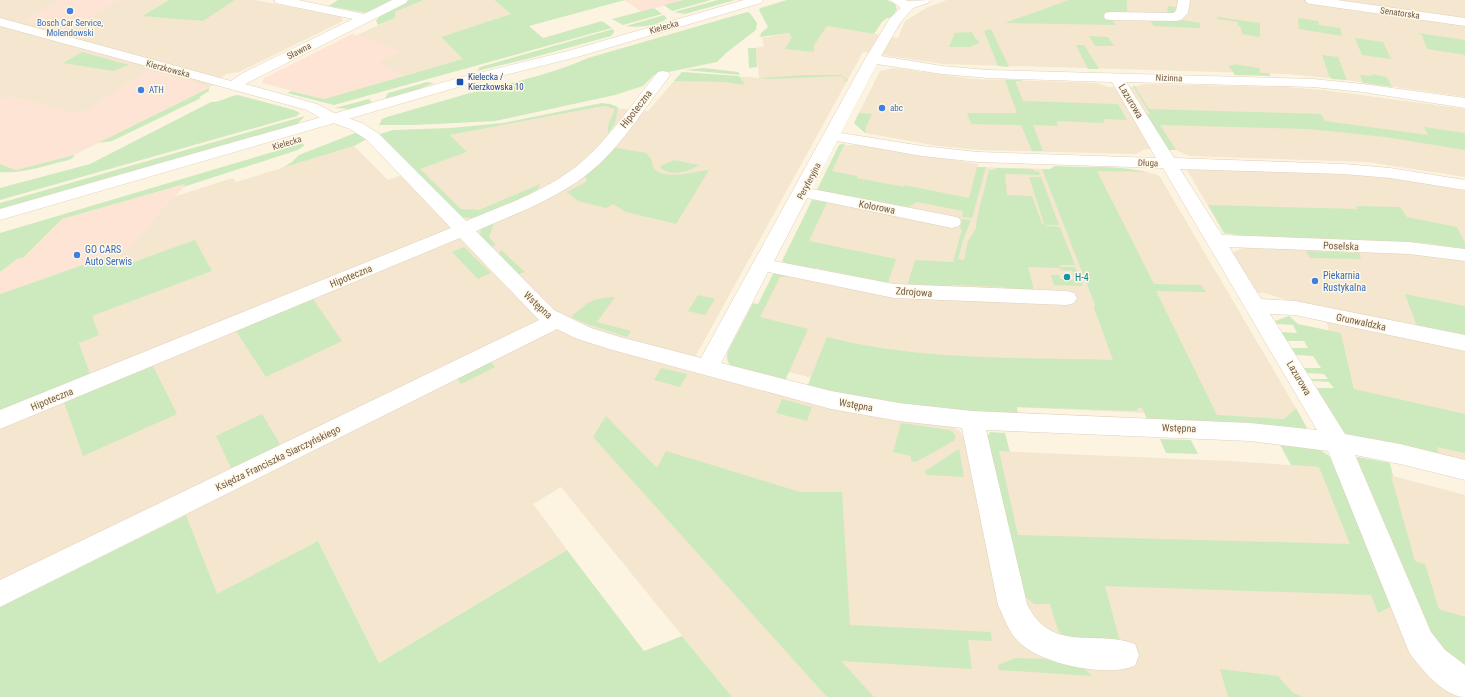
<svg xmlns="http://www.w3.org/2000/svg" width="1465" height="697" font-family="'Roboto Condensed',sans-serif">
	<rect width="100%" height="100%" fill="#fcf4e0"/>
	<g fill="#f4e6cf">
		<polygon points="0,0 169,0 143,15 203,21 235,0 255,0 341,17 343,21 239,72 226,74 209,88 148,70 87,111 73,113 9,96 0,101"/>
		<polygon points="424,0 494,0 511,14 441,37 464,59 404,76 377,62 403,51 372,42 357,35 395,18 395,12"/>
		<polygon points="947,0 1465,0 1465,97 1347,80 1287,74 943,64 863,52 688,370 947,424 960,431 965,438 969,450 1229,461 1319,467 1393,476 1465,495 1465,697 732,697 561,487 533,504 567,550 379,663 318,541 216,595 186,515 175,497 0,581 0,429 95,390 79,342 92,316 212,271 195,241 117,268 111,255 128,249 173,197 233,178 236,182 354,146 388,180 467,152 450,135 604,106 615,108 648,111 682,72 759,78 756,48 764,46 762,38 827,26 898,38 905,21 928,7"/>
		<polygon points="894,68 974,79 1097,83 1108,87 1135,87 1143,84 1286,87 1323,90 1465,109 1465,177 1367,162 1189,156 1176,150 1145,149 1136,154 981,150 938,146 865,133 854,123 880,71"/>
		<polygon points="844,145 860,145 978,164 978,167 1147,172 1160,177 1296,408 1285,419 1008,407 855,389 750,362 745,347"/>
		<polygon points="1192,168 1378,176 1465,189 1465,463 1440,457 1360,413 1341,333 1329,331 1323,308 1287,300 1264,293 1257,293 1231,253 1248,246 1242,236 1224,233 1187,170"/>
	</g>
	<g fill="#fde4d4">
		<polygon points="61,0 120,0 64,31 23,20"/>
		<polygon points="624,0 683,0 642,12"/>
		<polygon points="352,34 404,51 378,62 404,76 324,99 262,83 264,78"/>
		<polygon points="148,70 209,88 74,155 16,170 0,164 0,101 9,96 73,113 87,111"/>
		<polygon points="186,184 128,249 0,294 0,272 17,259 23,258 62,219"/>
	</g>
	<g fill="#cdeabf">
		<polygon points="169,0 235,0 203,21 142,16"/>
		<polygon points="338,0 397,0 366,13 329,6"/>
		<polygon points="409,0 424,0 395,12 395,18 378,25 376,21 383,12"/>
		<polygon points="494,0 625,0 529,26 543,38 602,21 612,28 334,105 287,93 291,91 324,99 463,59 441,37 511,14"/>
		<polygon points="683,0 711,0 672,11 664,5"/>
		<polygon points="718,0 735,0 685,14 674,12"/>
		<polygon points="787,0 887,0 895,4 897,9 892,18 887,18 882,22 874,34 827,26 814,45 814,52 785,49 792,37 789,33 760,37 761,33 768,27 759,10 760,8"/>
		<polygon points="1069,0 1127,0 1127,12 1165,14 1167,13 1168,6 1176,7 1174,15 1108,14 1116,25 1005,23"/>
		<polygon points="654,8 662,14 623,25 612,19"/>
		<path d="M747,12L750,13L757,23L756,30L726,53L717,62L654,75L643,86L615,95L495,121L414,125H379L382,119L387,117C415,109 442,101 470,93C510,83 549,75 588,58Z"/>
		<path d="M664,15L667,18C659,26 637,28 626,26Z"/>
		<polygon points="1217,17 1260,23 1260,37 1242,34 1240,26 1238,26 1238,22 1217,19"/>
		<polygon points="1298,18 1318,21 1319,25 1340,28 1342,36 1299,29"/>
		<polygon points="1149,19 1182,20 1200,23 1200,28 1154,26"/>
		<polygon points="613,29 614,32 611,36 531,58 477,71 480,67"/>
		<polygon points="991,29 1009,67 998,66 984,31"/>
		<polygon points="972,32 975,38 979,41 979,43 970,47 949,47 955,33"/>
		<polygon points="1417,33 1465,40 1465,55 1427,49 1422,35"/>
		<polygon points="1089,36 1108,37 1114,46 1095,46"/>
		<polygon points="1355,38 1383,42 1391,59 1362,55"/>
		<polygon points="1076,45 1084,45 1099,69 1088,69"/>
		<polygon points="748,48 756,48 757,67 749,68"/>
		<polygon points="82,52 129,65 113,71 63,63"/>
		<polygon points="1322,55 1338,57 1347,80 1332,79 1329,76"/>
		<polygon points="1233,64 1259,68 1260,73 1269,73 1271,76 1235,75 1228,65 1233,66"/>
		<polygon points="704,68 738,72 740,75 685,70"/>
		<polygon points="682,72 739,76 745,85 725,82 674,81"/>
		<polygon points="1371,74 1387,77 1392,87 1363,83 1360,75 1372,76"/>
		<polygon points="806,75 841,75 848,80 846,82 845,79 841,76 772,79 759,78"/>
		<polygon points="996,79 1021,80 1022,81 1015,81 1023,101 1118,104 1127,120 1103,119 1105,123 1056,121 1058,126 1033,125 1043,151 1032,151 1021,125 971,124 967,113 1017,113 1005,80"/>
		<polygon points="427,82 434,83 409,93 386,100 385,98 388,93"/>
		<polygon points="1133,86 1137,86 1135,87 1149,109 1321,114 1325,121 1428,135 1424,127 1465,133 1465,150 1385,137 1309,129 1160,125 1176,150 1167,150 1145,114 1150,114"/>
		<polygon points="209,88 209,91 199,97 201,98 112,141 98,143"/>
		<path d="M238,95L294,110L300,113L297,116L0,200V188L90,164L211,102C220,103 228,96 238,95Z"/>
		<polygon points="369,99 373,104 351,109 335,108"/>
		<path d="M602,103L610,104L618,107L615,123L608,133V126L615,109L604,106L450,135L467,152L420,169L461,209L479,210L540,184C539,196 489,212 477,217L470,218L462,217L381,137L380,134L393,130L451,128L503,123Z"/>
		<polygon points="859,113 872,114 866,127 865,133 854,123"/>
		<polygon points="305,116 296,125 0,210 0,203"/>
		<polygon points="355,133 367,139 354,146 282,168 292,162 299,155"/>
		<polygon points="303,143 304,146 298,150 183,187 185,184 62,219 23,258 17,259 0,272 0,233"/>
		<polygon points="845,143 832,171 857,176 857,178 904,187 904,185 969,198 977,167 986,167 972,218 962,217 963,211 917,202 905,209 817,190 839,145"/>
		<path d="M612,147L646,153L651,159L654,169C668,181 693,171 709,170L676,224L626,212L613,204L606,208L578,201L567,192L587,181L585,176Z"/>
		<path d="M74,155V157L69,160C47,165 23,174 0,172V164L16,170Z"/>
		<path d="M674,160L699,165C689,172 672,176 662,169L660,166Z"/>
		<path d="M1055,166C1087,168 1130,164 1159,176L1160,177L1147,172L1097,171L1154,284L1201,285L1206,292L1156,291L1217,415L1284,419L1296,408L1307,428L1299,430L1147,419L1142,408H1137L1138,411L1017,407L1018,415L910,407L807,387L827,337C920,361 1018,357 1113,360L1094,308L1095,305L1042,169H1050Z"/>
		<polygon points="996,168 1033,169 1034,171 1039,172 1040,175 1005,174 1007,195 1032,196 1042,224 1044,224 1029,177 1041,177 1059,225 1045,225 1046,226 1060,227 1075,265 1060,265 1060,267 1075,267 1083,286 1054,285 1051,275 1059,275 1060,279 1075,280 1072,271 1061,270 1060,268 1028,267 1034,290 1005,291 1004,287 953,285 948,288 907,286 915,260 953,262 962,229 960,229 962,219 971,220 963,240 958,259 964,260 968,241 976,228 977,218 989,170 995,170"/>
		<polygon points="812,200 827,202 809,241 896,259 888,283 816,268 814,271 785,263 782,261"/>
		<polygon points="1208,205 1358,209 1356,206 1400,207 1407,217 1457,227 1465,243 1465,250 1427,243 1259,238 1224,233"/>
		<polygon points="517,210 520,213 494,223 489,237 496,245 491,247 480,236 481,229"/>
		<polygon points="195,240 212,271 92,316 99,335 79,343 90,374 0,410 0,294 111,255 117,268"/>
		<polygon points="464,247 491,273 478,279 452,252"/>
		<polygon points="501,250 525,272 519,274 501,256 499,253"/>
		<polygon points="1306,251 1359,253 1361,259 1310,258"/>
		<path d="M773,274H783L790,276L780,277L760,317L808,329L785,381L731,366C727,361 726,358 728,351L753,303L758,304Z"/>
		<polygon points="1405,294 1465,306 1465,338 1418,329"/>
		<polygon points="698,295 715,299 705,315 688,311"/>
		<path d="M615,297L597,322L631,331L627,337L587,324L571,317C589,302 590,298 615,297Z"/>
		<polygon points="313,299 342,341 266,377 236,331"/>
		<polygon points="1289,316 1298,324 1341,333 1354,389 1465,414 1465,453 1437,447 1440,457 1349,436 1344,433 1316,388 1334,388 1329,382 1312,381 1310,379 1328,379 1324,374 1307,373 1303,368 1321,368 1313,356 1296,355 1291,348 1308,348 1304,341 1287,341 1281,332 1297,333 1293,325 1276,324 1275,321"/>
		<polygon points="490,361 495,367 461,384 457,378"/>
		<polygon points="153,366 177,414 83,456 64,402"/>
		<polygon points="661,368 687,374 680,387 654,380"/>
		<polygon points="782,399 812,407 807,421 776,413"/>
		<polygon points="262,414 281,446 232,470 216,436"/>
		<polygon points="606,416 657,468 666,451 800,492 842,492 850,625 991,632 992,641 968,640 972,669 841,661 874,697 827,697 593,437"/>
		<polygon points="901,423 949,430 954,433 956,437 954,441 916,462 911,461 911,456 893,452"/>
		<polygon points="990,432 1005,433 1010,452 999,451 1018,535 1350,544 1319,467 1291,465 1280,445 1320,450 1332,458 1392,606 1378,613 1371,595 1105,586 1121,645 1066,639 1058,630 1050,604 1034,604 1024,596 987,437"/>
		<polygon points="1160,439 1191,440 1198,454 1166,453"/>
		<polygon points="959,449 964,477 926,475 925,471"/>
		<polygon points="1358,457 1390,463 1393,476 1391,476 1415,561 1425,564 1439,609 1465,617 1465,669 1433,642 1354,459"/>
		<polygon points="186,515 217,594 318,541 379,663 567,550 644,651 682,636 732,697 0,697 0,607"/>
		<polygon points="1016,658 1076,660 1092,676 999,670 998,665"/>
		<polygon points="1220,669 1278,676 1292,692 1303,697 1228,697"/>
	</g>
	<g fill="none" stroke-linecap="round" stroke-linejoin="round">
		<defs>
			<g id="street">
				<path d="M274,0H298L364,14L392,0H408L406,3L245,84L317,104L334,113L362,123L379,134L466,221C507,204 552,189 585,159C612,135 635,100 658,72L663,71L668,72L670,75L668,78C646,106 623,143 597,166C563,197 517,213 476,231L554,310L591,328L620,337L701,358L865,59L890,18L900,9V7L890,0H905L908,1L930,0L928,3L913,8L900,23L881,56L942,66L988,70L1313,79L1363,84L1465,98V108L1363,92L1313,87L1126,82L1174,158L1344,164L1390,168L1465,180V190L1390,178L1344,174L1180,169L1222,235L1409,242L1465,249V261L1409,254L1229,247L1261,299L1295,301L1465,335V351L1295,315L1270,314L1345,434L1400,444L1465,460V480L1400,464L1355,455L1431,632L1445,650L1465,665V697C1444,697 1420,668 1409,652L1328,451L1250,441L986,430L1027,604C1051,654 1096,629 1135,644L1139,655L1135,666C1106,677 1045,665 1021,644C1009,634 1005,619 998,605L962,428L899,421L831,409L609,349L575,338L557,329L0,607V580L539,320L460,238L0,429V410L451,228L367,140L350,129L322,119L307,110L0,26V18L231,81L243,73L353,19L280,4L276,3ZM877,64L942,74L988,78L1112,82L1156,158L978,152L922,146L841,133ZM837,141L922,156L978,162L1163,168L1317,430L1250,423L972,411L899,403L831,391L721,363L768,272L894,298L1067,305L1074,303L1077,298L1074,293L1067,291L894,284L774,261L807,198L952,228L959,226L961,222L959,218L952,216L812,189Z"/>
				<polygon points="1178,0 1190,0 1188,13 1181,20 1176,21 1110,20 1105,19 1104,16 1105,13 1110,12 1173,13 1176,11"/>
				<polygon points="1305,0 1337,0 1465,18 1465,26 1311,4 1307,3"/>
			</g>
			<polygon id="secondary" points="744,0 763,0 761,3 577,57 465,85 0,220 0,209 455,79 568,51"/>
		</defs>
		<use href="#street" stroke="#e0d0bc" stroke-width="1"/>
		<use href="#secondary" stroke="#e6d2ba" stroke-width="1"/>
		<use href="#street" fill="#fff" fill-rule="evenodd"/>
		<use href="#secondary" fill="#fff" fill-rule="evenodd"/>
	</g>
	<g fill="#3f7fe0" stroke="#fff8e7" stroke-width="1.5">
		<circle cx="70" cy="11" r="4"/>
		<circle cx="141" cy="90" r="4"/>
		<circle cx="882" cy="108" r="4"/>
		<circle cx="77" cy="255" r="4"/>
		<circle cx="1315" cy="281" r="4"/>
	</g>
	<rect fill="#1a4fb4" stroke="#fff8e7" stroke-width="1.5" x="456" y="78" width="8" height="8" rx="2"/>
	<circle fill="#0f9aa8" stroke="#fff8e7" stroke-width="1.5" cx="1067" cy="277" r="4"/>
	<g text-anchor="middle" dominant-baseline="central" stroke-width="3" stroke-linejoin="round" paint-order="stroke">
		<g font-size="9" fill="#735b47" stroke="#fff8e7">
			<text transform="translate(1400 13) rotate(8)">Senatorska</text>
			<text transform="translate(664 27) rotate(-16)">Kielecka</text>
			<text transform="translate(299 51) rotate(-27)">Sławna</text>
			<text transform="translate(168 69) rotate(15)">Kierzkowska</text>
			<text transform="translate(1169 78) rotate(2)">Nizinna</text>
			<text transform="translate(287 143) rotate(-17)">Kielecka</text>
			<text transform="translate(1148 163) rotate(2)">Długa</text>
			<text transform="translate(809 181) rotate(-62)">Peryferyjna</text>
		</g>
		<g font-size="9" fill="#366cbe" stroke="#fff8e7" text-anchor="start">
			<text x="70" y="23" text-anchor="middle">Bosch Car Service,<tspan x="70" dy="10">Molendowski</tspan></text>
			<text x="149" y="90">ATH</text>
			<text x="890" y="108">abc</text>
		</g>
		<g font-size="9" fill="#164399" stroke="#fff8e7" text-anchor="start">
			<text x="468" y="77">Kielecka /<tspan x="468" dy="10">Kierzkowska 10</tspan></text>
		</g>
		<g font-size="10" fill="#735b47" stroke="#fff8e7">
			<text transform="translate(1131 101) rotate(59)">Lazurowa</text>
			<text transform="translate(636 109) rotate(-52)">Hipoteczna</text>
			<text transform="translate(877 207) rotate(11)">Kolorowa</text>
			<text transform="translate(1341 246) rotate(2)">Poselska</text>
			<text transform="translate(351 276) rotate(-22)">Hipoteczna</text>
			<text transform="translate(914 292) rotate(4)">Zdrojowa</text>
			<text transform="translate(538 305) rotate(43)">Wstępna</text>
			<text transform="translate(1361 322) rotate(12)">Grunwaldzka</text>
			<text transform="translate(1299 378) rotate(59)">Lazurowa</text>
			<text transform="translate(52 399) rotate(-22)">Hipoteczna</text>
			<text transform="translate(856 405) rotate(10)">Wstępna</text>
			<text transform="translate(1179 428) rotate(2)">Wstępna</text>
			<text transform="translate(278 458) rotate(-26)">Księdza Franciszka Siarczyńskiego</text>
		</g>
		<g font-size="10" fill="#366cbe" stroke="#fff8e7" text-anchor="start">
			<text x="85" y="249">GO CARS<tspan x="85" dy="12">Auto Serwis</tspan></text>
			<text x="1323" y="275">Piekarnia<tspan x="1323" dy="12">Rustykalna</tspan></text>
		</g>
		<g font-size="10" fill="#0d838f" stroke="#fff8e7" text-anchor="start">
			<text x="1075" y="277">H-4</text>
		</g>
	</g>
</svg>
